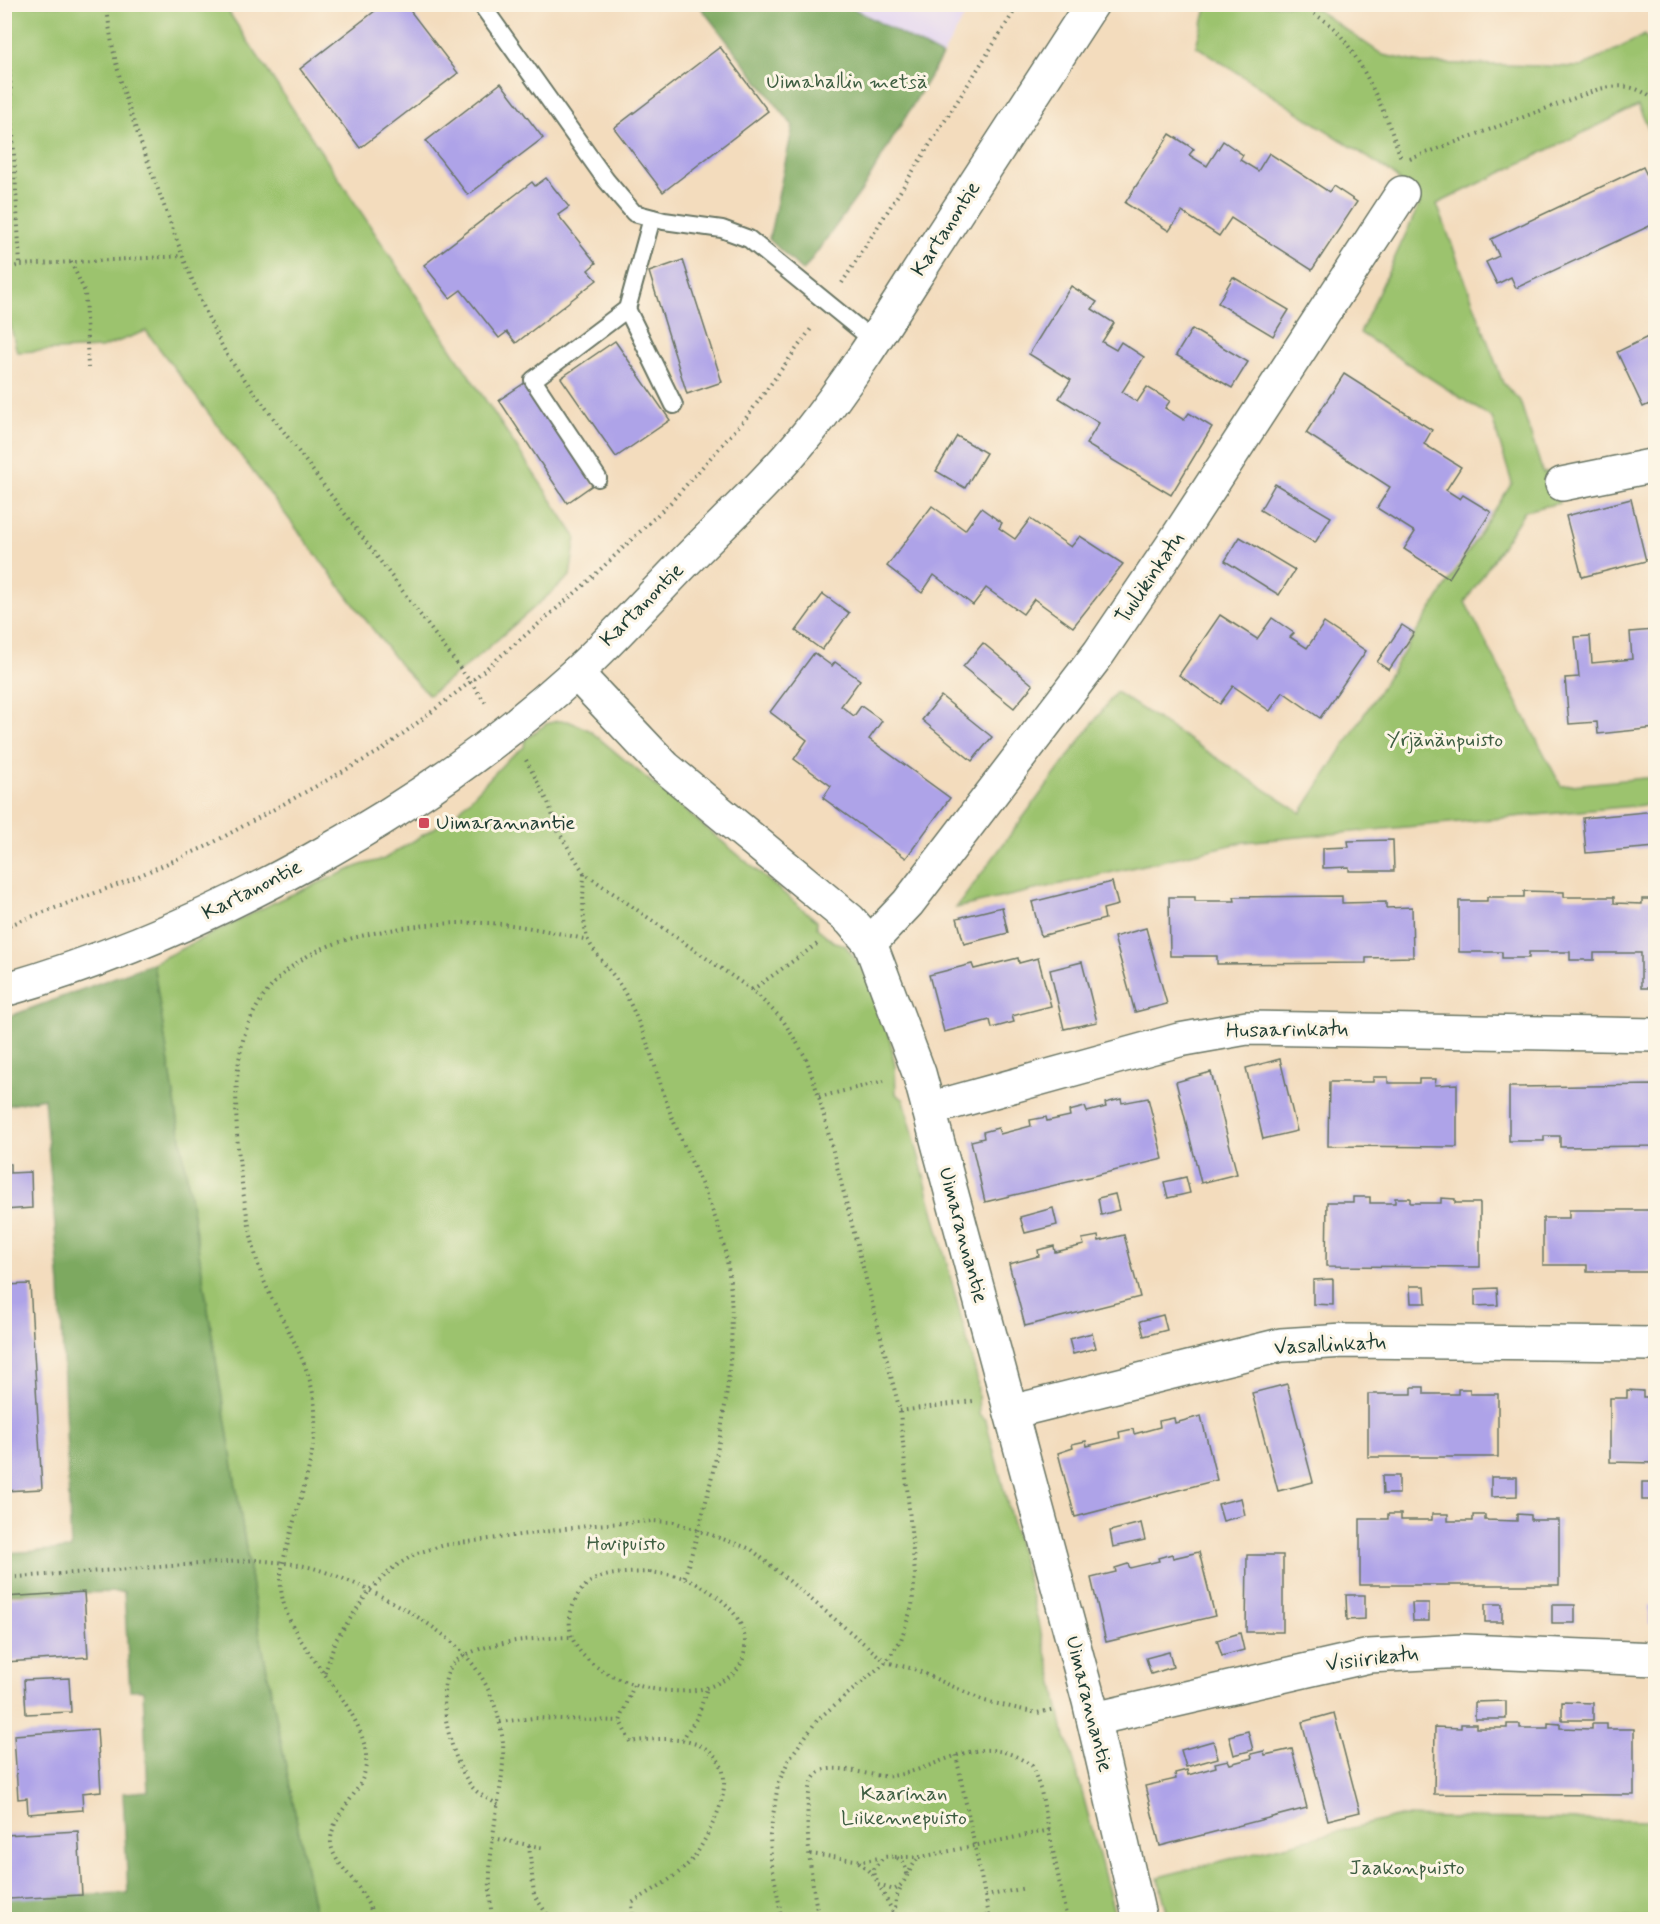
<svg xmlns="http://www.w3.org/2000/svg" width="1660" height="1924" font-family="Mynerve,sans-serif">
	<rect width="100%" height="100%" fill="#fcf5e5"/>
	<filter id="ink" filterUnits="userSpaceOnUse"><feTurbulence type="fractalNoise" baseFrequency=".0167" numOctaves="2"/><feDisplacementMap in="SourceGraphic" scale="12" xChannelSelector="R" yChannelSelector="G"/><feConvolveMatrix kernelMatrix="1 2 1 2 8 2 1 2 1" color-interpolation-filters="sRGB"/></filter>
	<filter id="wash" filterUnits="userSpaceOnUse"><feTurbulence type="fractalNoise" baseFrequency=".008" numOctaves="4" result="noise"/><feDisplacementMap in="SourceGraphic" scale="24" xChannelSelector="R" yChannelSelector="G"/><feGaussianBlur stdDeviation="1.35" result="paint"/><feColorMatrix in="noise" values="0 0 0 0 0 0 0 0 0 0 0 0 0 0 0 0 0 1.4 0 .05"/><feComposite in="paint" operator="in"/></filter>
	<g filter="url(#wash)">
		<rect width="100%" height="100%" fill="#f3dcbd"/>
		<polygon fill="#e2d4f3" points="853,4 971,5 942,56 852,8"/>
		<g fill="#9cc36e" stroke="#5e8051" stroke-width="1.5">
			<polygon points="4,5 224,5 576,537 570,576 473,661 429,695 400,665 146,331 101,348 17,352 4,300"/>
			<polygon points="1207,5 1310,5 1383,55 1421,63 1581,67 1645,35 1655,57 1655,143 1638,106 1437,204 1503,383 1520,401 1543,473 1552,471 1560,503 1525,511 1465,602 1561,786 1655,777 1655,804 1244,842 956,908 1116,692 1301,813 1512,483 1492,418 1360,333 1420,203 1392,173 1196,46"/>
			<polygon points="557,721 568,721 589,730 817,921 817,928 834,942 845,945 864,971 889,1033 895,1066 896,1094 904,1100 977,1378 979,1414 986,1421 1053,1679 1065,1738 1069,1743 1116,1919 316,1919 258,1625 153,963 281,899 361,865 384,859 454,816 508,759 524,747 525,740 546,724"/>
			<polygon points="1396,1817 1655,1821 1655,1919 1169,1919 1158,1877"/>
		</g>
		<g fill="#7da961" stroke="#4e734a" stroke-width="1.5">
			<polygon points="699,5 853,5 852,8 942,56 862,190 803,271 769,239 793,126"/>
			<polygon points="153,963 258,1625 316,1919 5,1919 4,1897 128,1893 123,1793 148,1791 143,1690 130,1690 124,1592 5,1594 5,1553 71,1549 60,1285 44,1098 5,1106 5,1018"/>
		</g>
		<g id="blocks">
			<g fill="#aea3e8">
				<polygon points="384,4 405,4 458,73 360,148 300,69"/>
				<polygon points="720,47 768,111 663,192 614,128"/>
				<polygon points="501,83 543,138 468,195 426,141"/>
				<polygon points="1170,134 1194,149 1189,155 1207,166 1223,141 1243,155 1240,160 1258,171 1269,153 1329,192 1333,186 1357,202 1312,270 1231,218 1219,236 1182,212 1169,231 1125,203"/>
				<polygon points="1643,167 1656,194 1656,223 1516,288 1511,277 1497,284 1486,262 1499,256 1491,239"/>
				<polygon points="546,178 569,207 558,215 596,263 588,270 597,280 516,343 507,332 499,338 461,290 450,298 424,265 532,182 535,186"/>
				<polygon points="683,260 722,382 687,394 649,272"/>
				<polygon points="1233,277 1289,310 1273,336 1218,303"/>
				<polygon points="1071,286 1097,302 1092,309 1114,323 1102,342 1116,350 1121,342 1144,357 1122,392 1137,402 1147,387 1170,401 1165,408 1184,420 1189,413 1212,427 1171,495 1086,444 1099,423 1059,398 1071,380 1029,354"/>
				<polygon points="1192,329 1248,362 1232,388 1176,355"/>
				<polygon points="1656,333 1656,401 1643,407 1617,352"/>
				<polygon points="615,341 670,420 616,457 561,378"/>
				<polygon points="1344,374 1432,430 1424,444 1461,467 1446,490 1460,499 1463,495 1491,512 1449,578 1404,549 1415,532 1377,508 1390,487 1306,433"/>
				<polygon points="526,382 594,484 567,503 499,400"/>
				<polygon points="957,436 986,453 965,488 936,471"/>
				<polygon points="1275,484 1331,517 1315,543 1260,510"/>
				<polygon points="1631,499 1646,561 1582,577 1566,516"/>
				<polygon points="932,506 965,530 981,508 1002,523 999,528 1015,539 1030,519 1071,547 1080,536 1123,564 1073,627 1034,599 1023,614 986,588 973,605 934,575 922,593 887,566"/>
				<polygon points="1240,537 1295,570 1279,595 1225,561"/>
				<polygon points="823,594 849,613 822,650 796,631"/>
				<polygon points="1220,615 1257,639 1272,618 1294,633 1290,637 1307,648 1324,623 1366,651 1320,718 1283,692 1270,711 1233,686 1220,704 1179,675"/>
				<polygon points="1402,625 1414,633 1389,670 1377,662"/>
				<polygon points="1654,630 1656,728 1598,734 1597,722 1569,724 1565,678 1579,677 1575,637 1590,636 1592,663 1632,659 1630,632"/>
				<polygon points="983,643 1033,685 1014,708 963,667"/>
				<polygon points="814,653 832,666 835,662 860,680 841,706 854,716 861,706 882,721 869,739 950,798 906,858 823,798 831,786 794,759 807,740 770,712"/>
				<polygon points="941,696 992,737 972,761 922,720"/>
				<polygon points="4,802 6,802 9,866 4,866"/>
				<polygon points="1656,811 1656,847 1586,853 1583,818"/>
				<polygon points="1393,840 1394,871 1349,871 1349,867 1323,868 1323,848 1349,847 1348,841"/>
				<polygon points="1112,882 1118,905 1103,909 1105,919 1041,936 1032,902"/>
				<polygon points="1524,891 1564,892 1564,897 1614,897 1614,903 1642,904 1642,899 1656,899 1656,988 1641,988 1641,953 1594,953 1594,960 1570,960 1570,952 1529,952 1529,958 1502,958 1502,952 1459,952 1459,901 1487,901 1487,897 1524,897"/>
				<polygon points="1342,896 1342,903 1386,902 1386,908 1412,907 1413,957 1366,958 1366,963 1217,964 1217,956 1170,956 1169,897 1195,897 1195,901 1235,901 1234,897"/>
				<polygon points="1002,907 1008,933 964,944 957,918"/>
				<polygon points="1146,928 1167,1004 1135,1012 1114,937"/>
				<polygon points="1018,958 1019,963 1038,958 1051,1006 1012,1016 1014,1022 992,1028 990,1020 944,1032 929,975 972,964 974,969"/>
				<polygon points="1082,962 1097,1022 1064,1029 1050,970"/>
				<polygon points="1280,1059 1297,1131 1263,1139 1246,1068"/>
				<polygon points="1211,1072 1237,1174 1201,1183 1176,1082"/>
				<polygon points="1373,1077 1388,1077 1388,1083 1419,1083 1419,1079 1436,1079 1435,1085 1457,1084 1457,1147 1328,1146 1329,1082 1373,1082"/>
				<polygon points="1656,1085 1656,1146 1560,1147 1560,1136 1544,1136 1544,1141 1509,1141 1509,1087"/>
				<polygon points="1148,1098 1163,1159 985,1202 971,1141 984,1138 983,1132 998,1128 1000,1134 1031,1126 1030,1120 1046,1117 1047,1121 1070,1116 1069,1111 1085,1107 1087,1112 1106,1107 1105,1103 1121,1099 1122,1103"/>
				<polygon points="4,1164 10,1164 10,1173 31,1172 32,1208 4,1210"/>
				<polygon points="1186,1177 1190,1193 1168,1198 1164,1182"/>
				<polygon points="1115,1194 1119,1210 1101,1215 1098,1198"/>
				<polygon points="1353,1197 1370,1197 1370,1203 1395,1203 1395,1198 1410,1198 1410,1203 1441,1203 1441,1198 1455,1199 1455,1203 1480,1203 1480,1267 1326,1266 1327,1202 1353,1202"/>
				<polygon points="1053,1208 1057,1225 1025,1233 1020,1217"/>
				<polygon points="1569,1210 1656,1210 1656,1272 1587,1272 1587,1265 1543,1265 1543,1218 1569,1218"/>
				<polygon points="1124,1235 1140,1297 1025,1326 1009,1264 1039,1256 1038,1250 1054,1246 1055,1252 1084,1245 1082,1239 1098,1236 1099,1241"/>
				<polygon points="1333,1279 1333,1305 1313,1304 1313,1280"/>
				<polygon points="30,1284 42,1489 4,1491 4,1285"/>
				<polygon points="1410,1286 1425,1286 1426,1303 1411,1303"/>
				<polygon points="1497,1288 1498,1305 1475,1306 1475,1289"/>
				<polygon points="1163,1315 1167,1330 1144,1336 1140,1321"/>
				<polygon points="1092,1333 1096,1348 1073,1354 1069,1339"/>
				<polygon points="1287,1384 1313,1482 1278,1491 1252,1393"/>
				<polygon points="1412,1387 1424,1387 1424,1394 1458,1394 1458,1389 1470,1389 1470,1394 1498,1394 1498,1457 1368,1457 1368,1394 1412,1394"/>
				<polygon points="1627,1390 1643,1391 1643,1397 1656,1397 1656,1463 1610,1462 1610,1398 1627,1398"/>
				<polygon points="1201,1416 1217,1480 1075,1517 1058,1453 1073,1448 1072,1444 1086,1441 1087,1446 1120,1438 1119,1432 1133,1429 1134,1434 1160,1427 1159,1421 1174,1418 1175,1423"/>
				<polygon points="1382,1476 1399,1476 1399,1494 1383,1494"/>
				<polygon points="1491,1477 1517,1477 1517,1496 1491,1497"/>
				<rect x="1642" y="1482" width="14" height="18"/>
				<polygon points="1241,1498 1245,1515 1223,1521 1218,1504"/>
				<polygon points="1388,1514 1401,1514 1401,1520 1432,1520 1432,1514 1448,1514 1448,1521 1473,1521 1473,1515 1485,1515 1485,1520 1517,1521 1517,1514 1531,1515 1531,1520 1559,1520 1559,1585 1360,1585 1360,1519 1388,1519"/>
				<polygon points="1141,1523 1145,1540 1113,1547 1110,1531"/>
				<polygon points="1199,1552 1215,1616 1106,1642 1091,1578 1116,1572 1115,1568 1128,1564 1130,1568 1159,1561 1158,1558 1172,1554 1173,1558"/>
				<polygon points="1247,1555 1283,1555 1283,1632 1246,1632"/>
				<polygon points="84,1592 88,1657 4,1662 4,1597"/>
				<polygon points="1346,1595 1365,1595 1365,1619 1347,1620"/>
				<polygon points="1412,1603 1429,1603 1429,1621 1413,1621"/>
				<rect x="1485" y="1604" width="17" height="18"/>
				<rect x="1552" y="1605" width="23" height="18"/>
				<rect x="1649" y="1606" width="7" height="19"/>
				<polygon points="1240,1633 1244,1650 1222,1656 1217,1640"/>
				<polygon points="1169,1652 1173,1667 1151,1674 1146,1658"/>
				<polygon points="69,1678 71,1712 26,1714 24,1680"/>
				<polygon points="1506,1701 1506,1719 1475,1719 1475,1702"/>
				<polygon points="1562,1702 1593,1703 1593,1720 1562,1720"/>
				<polygon points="1334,1713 1360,1812 1328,1820 1302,1722"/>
				<polygon points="1548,1723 1560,1724 1560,1728 1592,1729 1592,1724 1607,1724 1607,1729 1634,1729 1634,1795 1434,1794 1435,1727 1461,1728 1461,1724 1476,1724 1476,1728 1507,1728 1507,1724 1520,1724 1520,1728 1548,1728"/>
				<polygon points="97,1729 101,1791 82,1793 83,1810 28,1814 27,1798 18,1799 14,1735"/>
				<polygon points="1248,1731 1253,1750 1234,1755 1229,1736"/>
				<polygon points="1213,1741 1218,1758 1186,1767 1181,1750"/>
				<polygon points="1292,1749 1307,1808 1160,1846 1145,1786 1176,1779 1175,1773 1187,1770 1188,1775 1216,1767 1215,1763 1228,1760 1230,1764 1252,1758 1251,1754 1264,1751 1265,1755"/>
				<polygon points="78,1831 82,1895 9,1899 5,1835"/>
			</g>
		</g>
	</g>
	<g filter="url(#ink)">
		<use href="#blocks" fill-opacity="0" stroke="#697564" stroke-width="1.5"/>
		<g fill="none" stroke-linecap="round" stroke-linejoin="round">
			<defs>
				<g id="service">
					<polyline points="481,4 606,180 634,213 664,221 722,229 749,239 874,341"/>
					<polyline points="627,309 674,405"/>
					<polyline points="598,478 533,380 627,309 652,218"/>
				</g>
				<g id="minor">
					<polyline points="1562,484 1656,465"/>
					<polyline points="576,673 665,767 850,920 870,943 919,1073 1089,1701 1140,1920"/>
					<polyline points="870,943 908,903 1099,653 1171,547 1402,193"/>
					<polyline points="929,1109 1179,1040 1247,1028 1656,1035"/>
					<polyline points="1011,1412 1281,1345 1344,1341 1656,1344"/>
					<polyline points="1094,1719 1369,1656 1464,1651 1656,1659"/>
				</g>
				<path id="tertiary" d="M4,990C205,932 421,814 576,673C613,639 647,601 682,565C724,522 770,480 808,433C853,377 892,313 931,252C985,169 1038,87 1092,4"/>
			</defs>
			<use href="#service" stroke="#697564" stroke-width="20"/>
			<use href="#minor" stroke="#697564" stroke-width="36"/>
			<use href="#tertiary" stroke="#697564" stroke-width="36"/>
			<g stroke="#697564" stroke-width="4" stroke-dasharray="1.5 4.5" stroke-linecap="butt">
				<polyline points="6,4 20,265"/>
				<path d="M107,4C111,67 135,126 156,184C178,243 198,302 228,357L486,703"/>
				<path d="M1299,4C1310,12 1324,19 1334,28C1361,56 1390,122 1401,159"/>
				<path d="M1410,159L1599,89C1623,84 1636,85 1656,101"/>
				<polyline points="71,262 85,292 88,368"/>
				<polyline points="4,270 20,265 183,256"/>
				<polyline points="842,283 1019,4"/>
				<polyline points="526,760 548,802 558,831 584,873 752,990 782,1019 794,1038 806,1058 819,1097 900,1411 915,1574 912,1606 901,1640 886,1662 818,1719 789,1759 778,1784 770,1835 771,1859 782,1920"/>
				<path d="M584,874C583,895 582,917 587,938C591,949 611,971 618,982C629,998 636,1017 644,1035C655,1062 661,1090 672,1117C690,1163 716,1207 726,1256C745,1349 713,1489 684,1578"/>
				<polyline points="4,927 122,883 205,847 382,750 469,683 582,587 671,502 746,418 813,326"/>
				<polyline points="752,990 820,942"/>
				<polyline points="819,1097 884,1081"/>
				<polyline points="900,1411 973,1401"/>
				<path d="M650,1572C661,1574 675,1574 686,1579C716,1591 752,1618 744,1655C740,1672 729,1678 714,1685C664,1707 543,1669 575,1601C580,1588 591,1579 605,1576C620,1572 635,1573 650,1572Z"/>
				<path d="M4,1578L255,1560C274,1562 294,1563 313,1568C358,1581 436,1621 466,1656C487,1679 500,1712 503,1743C505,1775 496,1806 493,1838C489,1865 489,1892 492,1920"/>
				<polyline points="325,1673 335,1641 369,1591 394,1567 417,1553 445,1545 595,1525 651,1521 674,1522 751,1549 886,1662 914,1669 985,1701 1037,1713 1055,1709"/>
				<polyline points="500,1722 533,1718 620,1721"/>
				<polyline points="682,1740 698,1716 707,1688"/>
				<polyline points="956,1755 990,1920"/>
				<path d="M498,1805C491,1800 481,1796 475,1790C453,1769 429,1683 456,1661C484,1640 539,1638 573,1637"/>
				<polyline points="493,1838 544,1848"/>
				<polyline points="529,1845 534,1895 551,1920"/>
				<polyline points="810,1854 863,1861 880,1858"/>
				<polyline points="895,1857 921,1857 1050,1830"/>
				<polyline points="859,1862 873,1875"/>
				<path d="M907,1874C905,1860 897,1855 884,1857L873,1869L878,1885L894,1890C908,1883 908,1867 920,1857"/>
				<polyline points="881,1889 893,1912"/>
				<polyline points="985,1896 1026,1888"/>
				<path d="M376,1920C371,1910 366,1899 360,1890C351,1874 329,1859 331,1838C336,1801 378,1788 363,1740C348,1689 284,1640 281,1588C279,1570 286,1552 290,1535C301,1495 317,1453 315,1411C313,1357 271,1311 257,1261C241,1200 222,1073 252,1016C265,990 285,968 311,954C357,929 450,919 502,924C531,927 559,933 588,940"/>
				<path d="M633,1920L632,1903C650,1891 671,1881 686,1866C699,1854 707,1835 715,1819C747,1745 689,1732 630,1742L620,1721L634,1685"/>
				<path d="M819,1920C813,1893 798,1794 816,1775C831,1759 872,1779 892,1776C944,1768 980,1728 1032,1766L1041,1791L1067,1920"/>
				<polyline points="894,1920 896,1898 902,1886"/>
				<polyline points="981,1920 988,1913"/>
			</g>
			<use href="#service" stroke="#fff" stroke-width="16"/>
			<use href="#minor" stroke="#fff" stroke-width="33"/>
			<use href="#tertiary" stroke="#fff" stroke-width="33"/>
		</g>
	</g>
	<rect fill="#d1495b" stroke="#fcf5e5" stroke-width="2" x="418" y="817" width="12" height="12" rx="3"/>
	<g text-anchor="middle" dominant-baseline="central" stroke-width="6" stroke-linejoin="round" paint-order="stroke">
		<g font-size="21" fill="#3e5e42" stroke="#fcf5e5">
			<text x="847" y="82">Uimahallin metsä</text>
			<text x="1445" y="740">Yrjänänpuisto</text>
			<text x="626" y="1544">Hovipuisto</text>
			<text x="904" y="1794">Kaarinan<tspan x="904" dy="24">Liikennepuisto</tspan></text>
			<text x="1407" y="1868">Jaakonpuisto</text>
		</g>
		<g font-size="21" fill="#1f3d34" stroke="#fcf5e5">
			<text transform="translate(946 229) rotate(-57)">Kartanontie</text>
			<text transform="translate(1150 578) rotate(-56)">Tuulikinkatu</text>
			<text transform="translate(642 605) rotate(-45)">Kartanontie</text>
			<text transform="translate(252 890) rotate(-27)">Kartanontie</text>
			<text transform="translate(1287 1030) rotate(-1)">Husaarinkatu</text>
			<text transform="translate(963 1235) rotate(75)">Uimarannantie</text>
			<text transform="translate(1330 1345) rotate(-3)">Vasallinkatu</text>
			<text transform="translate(1372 1659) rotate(-7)">Visiirikatu</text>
			<text transform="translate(1089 1704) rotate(76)">Uimarannantie</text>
		</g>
		<g font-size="21" fill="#1f3d34" stroke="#fcf5e5" text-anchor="start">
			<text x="436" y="823">Uimarannantie</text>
		</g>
	</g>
	<rect width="1660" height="1924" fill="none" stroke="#fcf5e5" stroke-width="24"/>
</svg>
